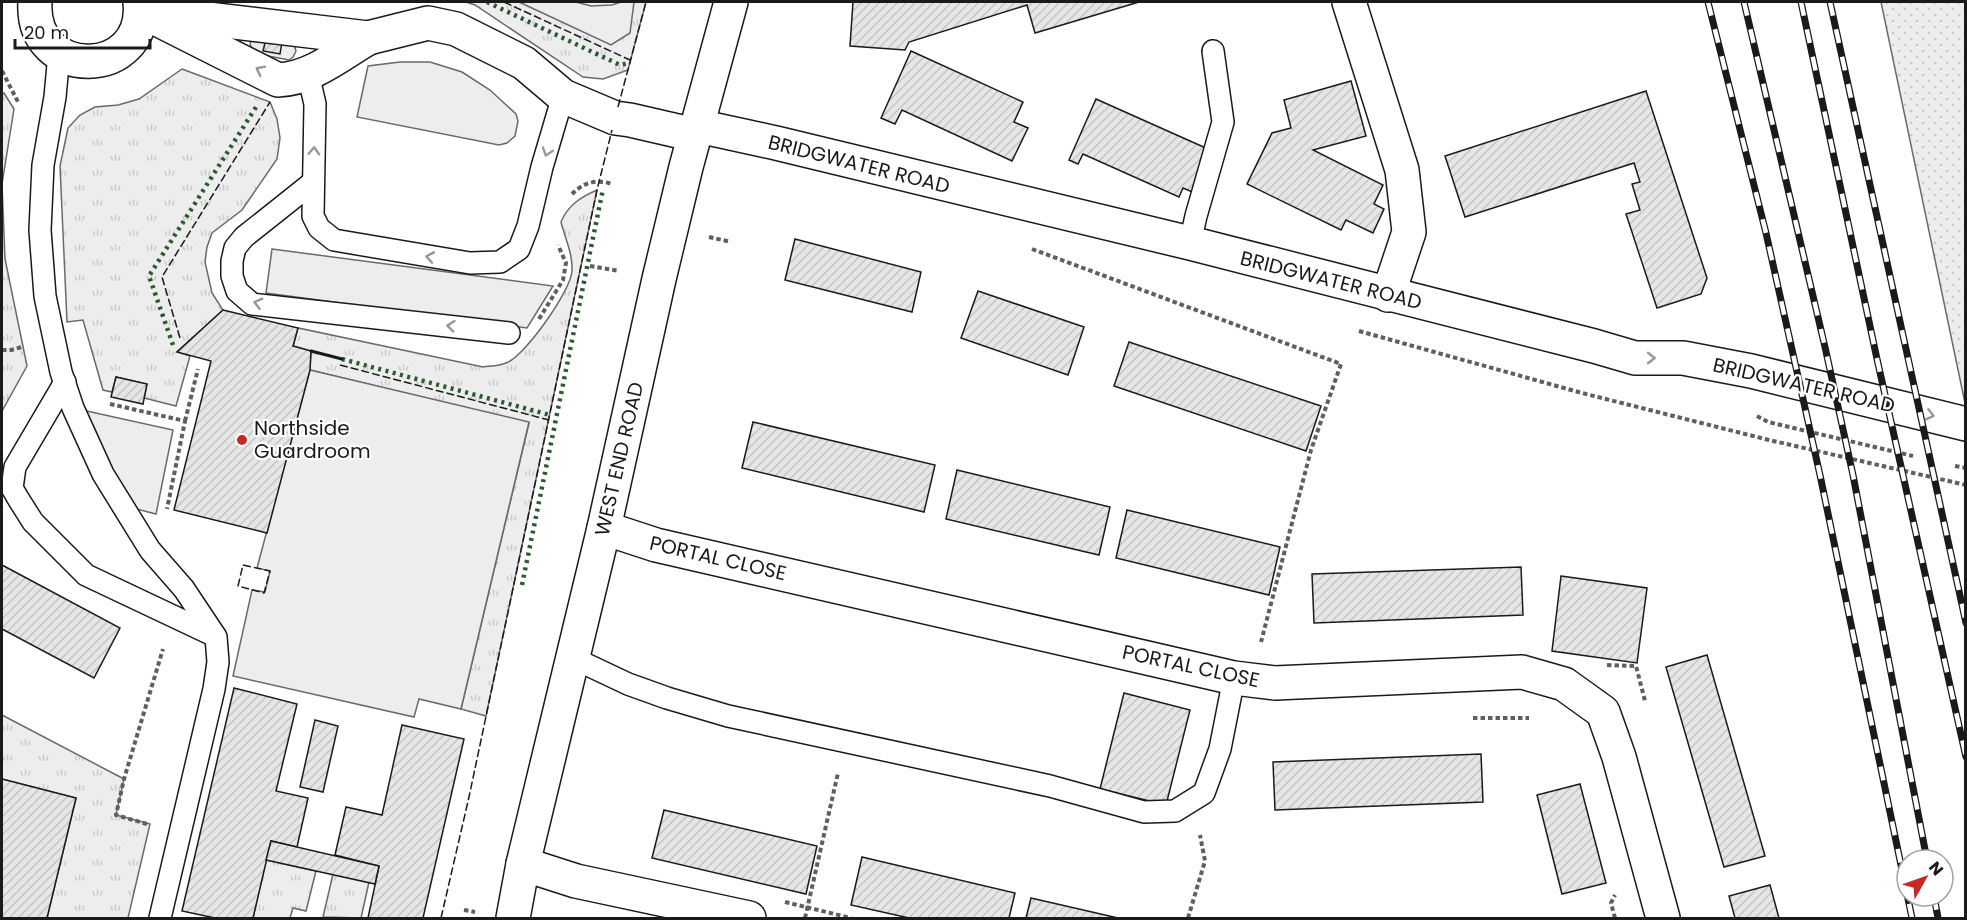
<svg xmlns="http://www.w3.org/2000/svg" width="1967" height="920" font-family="Poppins,sans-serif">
	<defs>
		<pattern id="grass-tufts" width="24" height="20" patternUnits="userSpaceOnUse" patternTransform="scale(1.5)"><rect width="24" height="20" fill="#ededed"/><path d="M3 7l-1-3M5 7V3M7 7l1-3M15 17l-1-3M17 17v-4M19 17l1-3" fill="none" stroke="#cbcbcb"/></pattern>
		<pattern id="park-dots" width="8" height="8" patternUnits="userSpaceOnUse" patternTransform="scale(1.5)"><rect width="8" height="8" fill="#ededed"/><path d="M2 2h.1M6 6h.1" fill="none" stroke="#cbcbcb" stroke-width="1.8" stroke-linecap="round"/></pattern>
		<pattern id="building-hatch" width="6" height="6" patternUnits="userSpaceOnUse" patternTransform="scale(1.5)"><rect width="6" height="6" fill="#e6e6e6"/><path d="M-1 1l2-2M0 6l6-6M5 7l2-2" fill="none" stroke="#c5c5c5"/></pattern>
	</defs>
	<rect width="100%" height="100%" fill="#fff"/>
	<g fill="url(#grass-tufts)" stroke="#6a6a6a" stroke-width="1.5">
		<polygon points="466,2 646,2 628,70 603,79 583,77 475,5"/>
		<polygon points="182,69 270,102 277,119 280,138 277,159 242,210 212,233 207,247 205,262 212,293 223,310 177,352 190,356 176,406 144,398 147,384 116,377 112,392 103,390 83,320 67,322 60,166 68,128 80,115 95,107 118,105 139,99"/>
		<polygon points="4,93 14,109 2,184 5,259 27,366 2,411 2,95"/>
		<path d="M597,190L486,716L461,709L529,423L310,370L311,351L293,346L298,328L483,367C490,366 499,366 506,363C524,357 571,291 572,271C573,254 565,238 561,222C568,205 581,197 597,190Z"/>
		<polygon points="2,715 124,779 116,815 150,824 128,918 47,918 76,798 2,779"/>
		<polygon points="266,860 316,871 306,911 293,908 290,918 253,918"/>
		<polygon points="333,874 369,882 361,918 323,917"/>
	</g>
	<polygon fill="url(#park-dots)" stroke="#6a6a6a" stroke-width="1.5" points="1881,2 1965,2 1965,403"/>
	<g fill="#ededed" stroke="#6a6a6a" stroke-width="1.5">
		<polygon points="519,2 576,2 591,6 612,5 621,2 634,2 630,33 611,45"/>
		<polygon points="256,32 293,41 296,51 293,57 289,60 252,53 250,42"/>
		<polygon points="400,62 430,62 462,72 490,90 516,114 518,121 515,136 507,143 499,145 357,117 368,66"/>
		<polygon points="272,249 553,286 527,328 266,293"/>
		<polygon points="310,370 529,422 461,709 419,699 414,717 233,676 252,590 265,592 270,571 257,568"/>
		<polygon points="73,408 173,430 156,514 121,505"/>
	</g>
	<g fill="url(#building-hatch)" stroke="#1a1a1a" stroke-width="1.5">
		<polygon points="853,2 1139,2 1035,33 1027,5 909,42 905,50 850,46"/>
		<polygon points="266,39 282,42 280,54 263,51"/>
		<polygon points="911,51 1023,102 1014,122 1028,128 1012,161 902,110 895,124 881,118"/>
		<polygon points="1351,81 1366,136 1313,150 1383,185 1374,204 1384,209 1373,233 1346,220 1341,230 1247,184 1272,133 1291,128 1284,100"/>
		<polygon points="1646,91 1707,278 1701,294 1657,308 1626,214 1640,210 1632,184 1640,182 1634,163 1465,217 1445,156"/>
		<polygon points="1096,99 1208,149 1197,194 1183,188 1179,197 1083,154 1078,164 1069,160"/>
		<polygon points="795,239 921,272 912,312 785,280"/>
		<polygon points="978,291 1084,327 1068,375 961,338"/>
		<polygon points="223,310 298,328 293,346 311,351 310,370 267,533 174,510 211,361 177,352"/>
		<polygon points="1129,342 1321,406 1306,451 1114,386"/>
		<polygon points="116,377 147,384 143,404 111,397"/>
		<polygon points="753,422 935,465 924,512 742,468"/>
		<polygon points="957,470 1110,507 1099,555 946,519"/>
		<polygon points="1127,510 1280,547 1269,595 1116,558"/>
		<polygon points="2,565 120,628 94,678 2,629"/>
		<polygon points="1521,567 1523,615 1314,623 1312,574"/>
		<polygon points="1561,576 1647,588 1637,663 1552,651"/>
		<polygon points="1707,655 1765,856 1724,867 1666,667"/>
		<polygon points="234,688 297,704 276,791 308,798 297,847 271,841 253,918 215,918 182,911"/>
		<polygon points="1124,693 1190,710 1166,805 1100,789"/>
		<polygon points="315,720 338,726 323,792 300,787"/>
		<polygon points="402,725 464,739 423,918 368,918 379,866 335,855 346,807 382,815"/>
		<polygon points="1481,754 1483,802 1275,810 1273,762"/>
		<polygon points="2,779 76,798 47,918 2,918"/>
		<polygon points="1580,784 1606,883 1562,894 1537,795"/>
		<polygon points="664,810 817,846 806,894 652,858"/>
		<polygon points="271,841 379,866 375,884 266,860"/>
		<polygon points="862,857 1015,893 1009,918 909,918 851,905"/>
		<polygon points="1770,885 1779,918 1735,918 1729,896"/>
		<polygon points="1031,898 1118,918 1026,918"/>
	</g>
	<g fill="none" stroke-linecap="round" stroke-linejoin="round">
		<defs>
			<g id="service">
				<polyline points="59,54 55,97 43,165 40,230 45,296 61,372 73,408 103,474 150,550 184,589 216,637 218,662 214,689 160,918"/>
				<polyline points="308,74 315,104 313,216 319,228 334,240 470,263 500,262 519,249 528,226 542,167 563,96"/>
				<polyline points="312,183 244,237 235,248 232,261 232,276 237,291 252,304 509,333"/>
				<polyline points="1190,243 1196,216 1223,122 1213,51"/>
				<polyline points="65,382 15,467 12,488 19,500 33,522 86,575 215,636"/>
				<polyline points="573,658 628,684 667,698 728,716 1050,786 1144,812 1175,811 1204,793 1220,749 1234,678"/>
			</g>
			<g id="minor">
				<path d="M35,2C30,82 148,80 140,2"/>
				<polyline points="1349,2 1402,170 1409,232 1388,295"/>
				<polyline points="141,11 368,38 428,23 456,29 524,63 563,96 615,118 630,120 695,135"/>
				<path d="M161,21L278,80C311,79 341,54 368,38"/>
				<polyline points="698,126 776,143 1190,243 1594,346 1635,358 1683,358 1751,371 1966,424"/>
				<polyline points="604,528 656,545 1234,678 1275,683 1522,672 1564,684 1603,712 1619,757 1663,918"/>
				<polyline points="523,864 576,881 749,918"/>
			</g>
			<polyline id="primary" points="513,918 523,864 604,528 659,279 686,167 731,2"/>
		</defs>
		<use href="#service" stroke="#1a1a1a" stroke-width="24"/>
		<use href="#minor" stroke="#1a1a1a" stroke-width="36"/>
		<use href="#primary" stroke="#1a1a1a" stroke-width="36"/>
		<g stroke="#5f5f5f" stroke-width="4" stroke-dasharray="4.5 3" stroke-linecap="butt">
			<polyline points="2,71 18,102"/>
			<path d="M572,194C584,182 597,179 612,184"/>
			<polyline points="709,237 731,242"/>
			<polyline points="1032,249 1341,364 1311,450 1261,642"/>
			<polyline points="590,266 619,271"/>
			<polyline points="539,319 563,280 566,263 558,245"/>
			<polyline points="1359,331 1582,393 1769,440 1966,485"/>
			<polyline points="2,350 11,350 22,347"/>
			<polyline points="110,404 185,421 167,509"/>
			<polyline points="1757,416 1768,422 1913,456"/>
			<polyline points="185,421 198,369"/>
			<polyline points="1955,466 1966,468"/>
			<polyline points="1607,665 1636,666 1645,701"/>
			<polyline points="1473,718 1529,718"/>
			<polyline points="147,824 116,815 124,779 163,649"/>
			<polyline points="785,902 851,918"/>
			<polyline points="464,910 475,912"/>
			<polyline points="805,918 838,773"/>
			<polyline points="1188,918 1205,861 1200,835"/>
			<polyline points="1615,918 1611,903 1615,895"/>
		</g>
		<use href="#service" stroke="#fff" stroke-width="21"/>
		<use href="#minor" stroke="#fff" stroke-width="33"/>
		<use href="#primary" stroke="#fff" stroke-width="33"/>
		<defs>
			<g id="rail">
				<polyline points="1708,2 1766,233 1820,475 1912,918"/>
				<polyline points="1744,2 1825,347 1853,475 1927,860"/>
				<polyline points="1801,2 1877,359 1966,757"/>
				<polyline points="1830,2 1966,623"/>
				<polyline points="1934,896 1938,918"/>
			</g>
		</defs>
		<use href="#rail" stroke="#1a1a1a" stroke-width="7"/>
		<use href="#rail" stroke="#fff" stroke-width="4.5" stroke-dasharray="14" stroke-linecap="butt"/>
		<g stroke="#2b5a34" stroke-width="4.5" stroke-dasharray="3 4.5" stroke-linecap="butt">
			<polyline points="487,2 620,65 629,63"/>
			<polyline points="173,345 149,276 258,104"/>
			<polyline points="342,359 550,415"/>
			<polyline points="522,585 603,189"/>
		</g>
		<g stroke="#1a1a1a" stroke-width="1.5" stroke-dasharray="8 3" stroke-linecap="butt">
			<polyline points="504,2 630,60"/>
			<polyline points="618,107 646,2"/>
			<polyline points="180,338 162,277 270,102"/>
			<polyline points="340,365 549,420"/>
			<polygon points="243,565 270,571 264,593 238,586"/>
			<polyline points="441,918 469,797 597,190 612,130"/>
		</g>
		<polyline stroke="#1a1a1a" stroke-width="3" points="311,351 342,359"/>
	</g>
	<defs><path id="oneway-chevron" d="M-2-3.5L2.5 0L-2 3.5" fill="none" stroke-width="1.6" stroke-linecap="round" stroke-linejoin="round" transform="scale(1.5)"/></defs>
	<g stroke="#989898">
		<use href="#oneway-chevron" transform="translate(260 70) rotate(-153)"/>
		<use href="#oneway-chevron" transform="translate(314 151) rotate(-88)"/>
		<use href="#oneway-chevron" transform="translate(547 152) rotate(108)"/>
		<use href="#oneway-chevron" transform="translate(430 257) rotate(-170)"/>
		<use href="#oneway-chevron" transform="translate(258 303) rotate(-165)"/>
		<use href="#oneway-chevron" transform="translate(451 326) rotate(-174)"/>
		<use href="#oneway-chevron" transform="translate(1651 358)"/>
		<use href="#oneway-chevron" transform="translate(1930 415) rotate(14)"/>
	</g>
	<circle fill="#c62828" stroke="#fff" stroke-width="2" cx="242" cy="440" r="6"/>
	<g text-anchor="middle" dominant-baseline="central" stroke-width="4.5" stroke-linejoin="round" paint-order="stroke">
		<g font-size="20" fill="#1a1a1a" stroke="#fff">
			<text transform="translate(859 164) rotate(14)">BRIDGWATER ROAD</text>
			<text transform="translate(1331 280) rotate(14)">BRIDGWATER ROAD</text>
			<text transform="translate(1804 385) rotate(13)">BRIDGWATER ROAD</text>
			<text transform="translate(619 459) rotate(-77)">WEST END ROAD</text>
			<text transform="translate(718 558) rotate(13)">PORTAL CLOSE</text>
			<text transform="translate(1191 666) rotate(12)">PORTAL CLOSE</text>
		</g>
		<g font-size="20" fill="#1a1a1a" stroke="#fff" text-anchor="start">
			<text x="254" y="428">Northside<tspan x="254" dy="23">Guardroom</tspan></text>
		</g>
	</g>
	<rect width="1967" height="920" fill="none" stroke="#1a1a1a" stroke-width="6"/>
	<g transform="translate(1925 878) rotate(50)"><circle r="28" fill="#ffffff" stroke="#a3a3a3" stroke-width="1.5"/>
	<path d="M0-4.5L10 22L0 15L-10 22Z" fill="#c62828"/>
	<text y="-9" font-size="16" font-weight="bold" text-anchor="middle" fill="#1a1a1a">N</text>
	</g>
	<path d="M15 39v9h135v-9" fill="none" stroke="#1a1a1a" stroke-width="3"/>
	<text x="24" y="39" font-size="18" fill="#1a1a1a" stroke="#ffffff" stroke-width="4.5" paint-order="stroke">20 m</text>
</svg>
